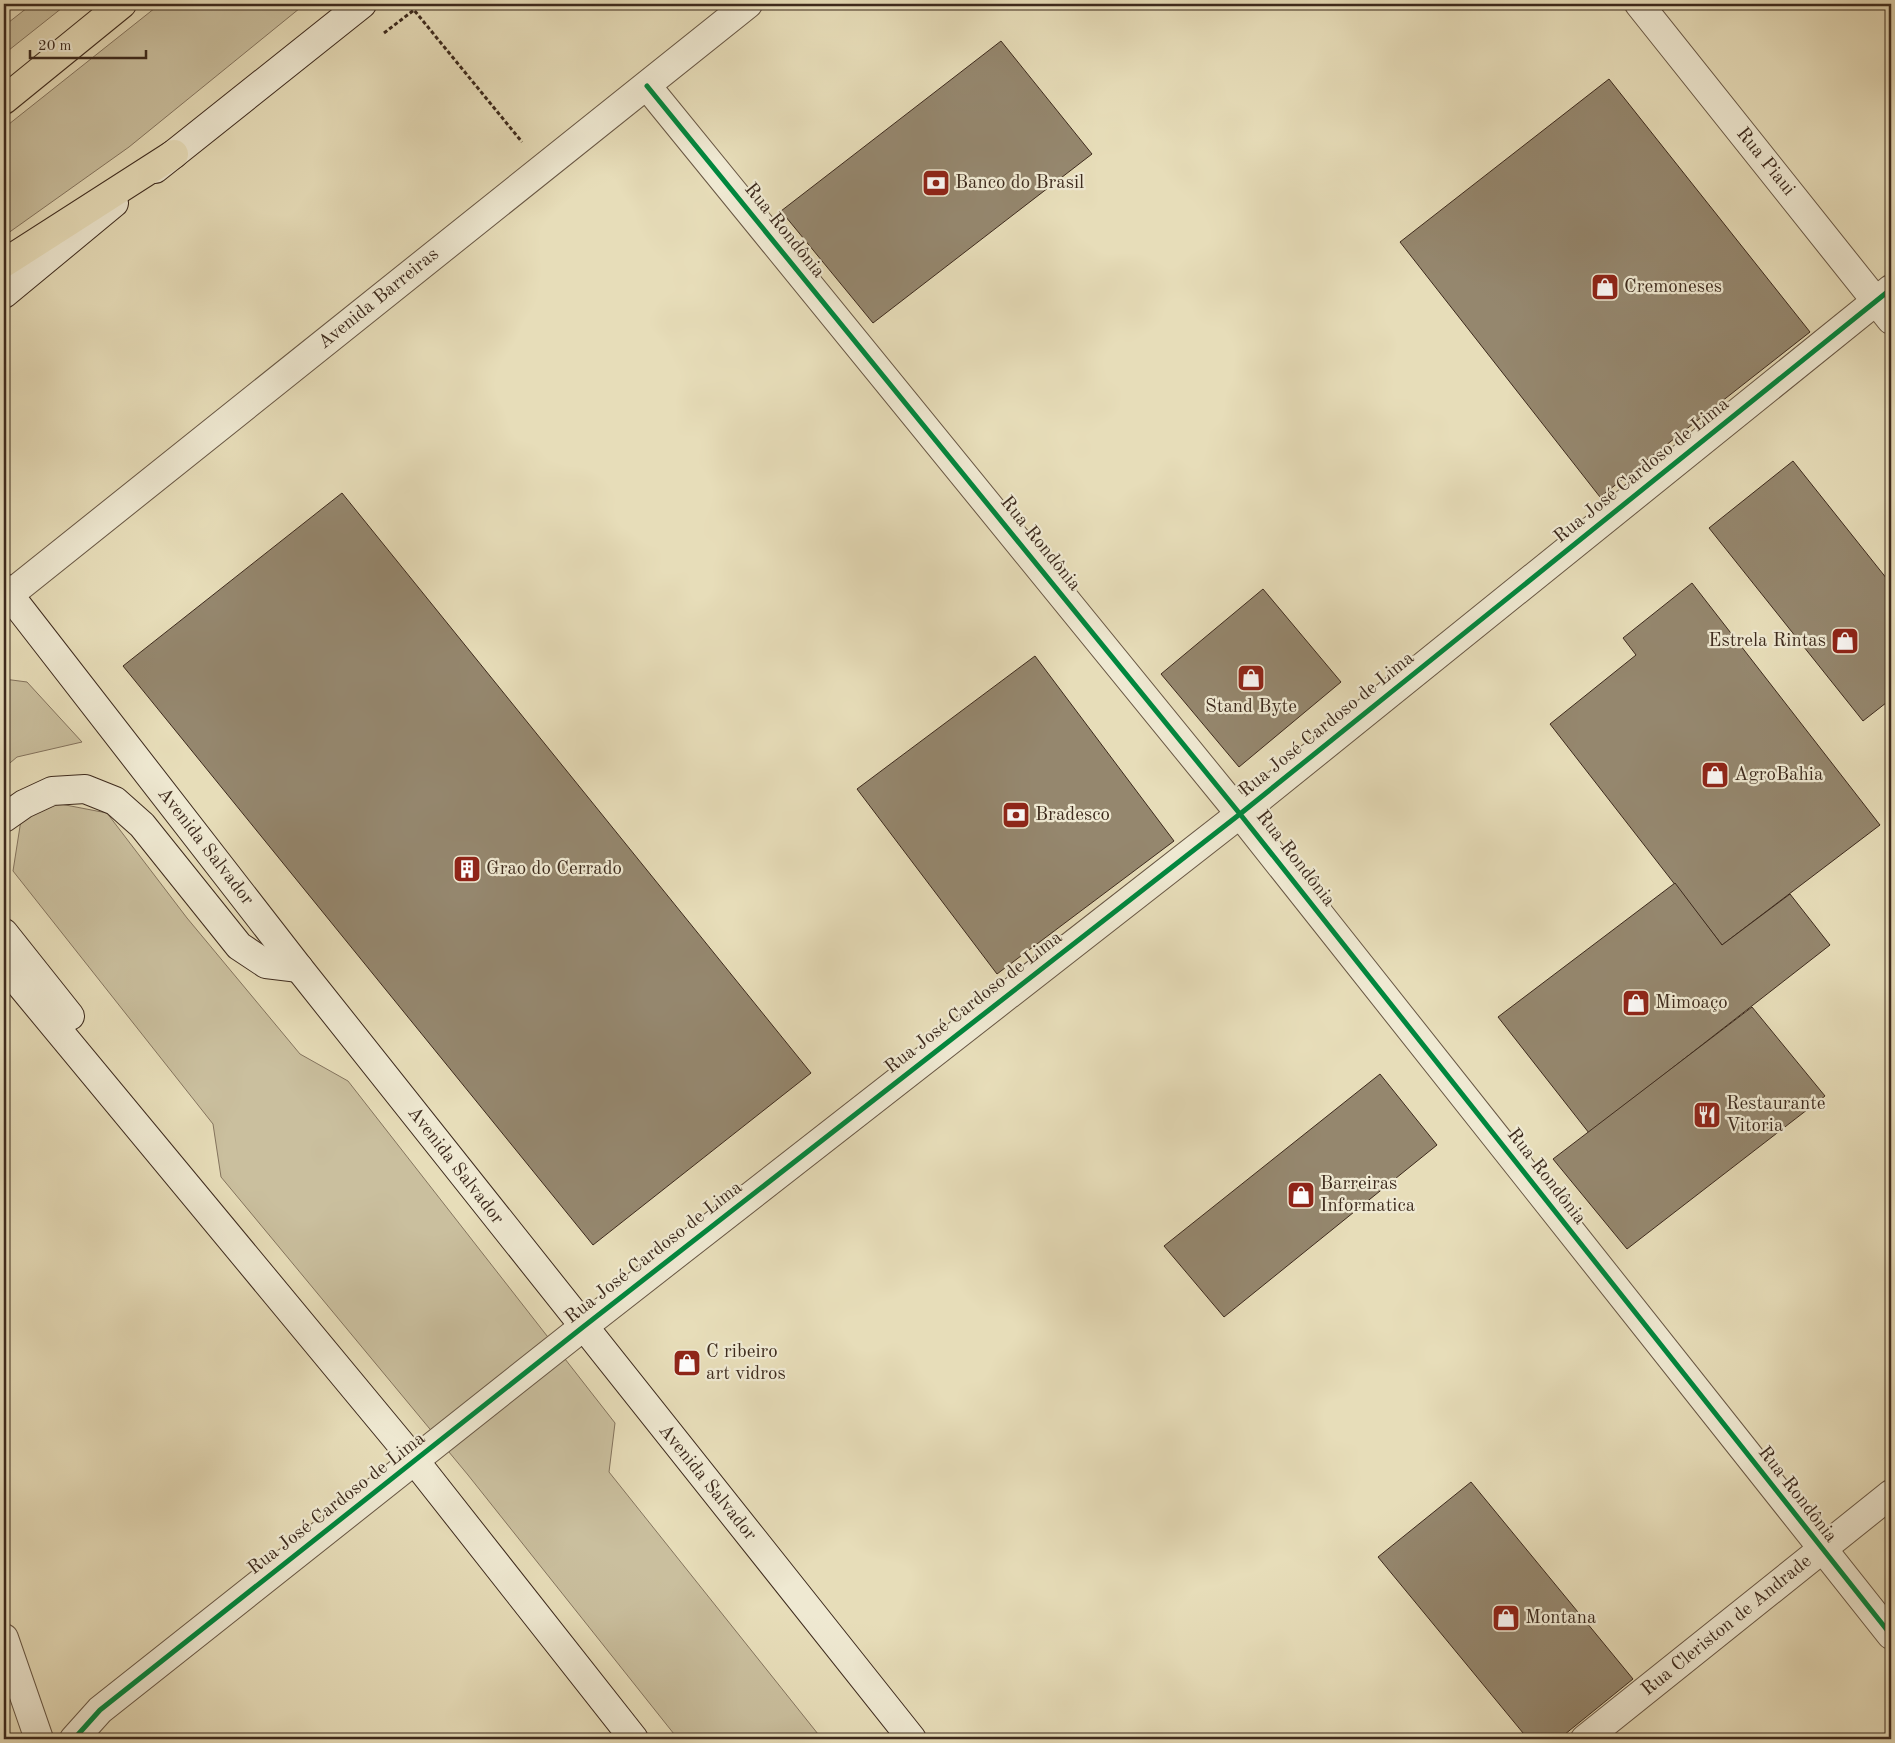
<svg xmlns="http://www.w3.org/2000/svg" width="1895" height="1743" font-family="'Old Standard TT',serif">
	<rect width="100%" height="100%" fill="#e7ddb9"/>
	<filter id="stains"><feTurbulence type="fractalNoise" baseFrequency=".004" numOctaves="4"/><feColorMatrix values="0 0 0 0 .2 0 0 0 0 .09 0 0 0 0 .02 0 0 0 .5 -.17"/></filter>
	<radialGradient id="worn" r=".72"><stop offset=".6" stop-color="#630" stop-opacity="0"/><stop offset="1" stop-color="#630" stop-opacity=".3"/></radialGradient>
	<g fill="#cabf9e" stroke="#84745e">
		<polygon points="32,4 67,4 4,54 4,26"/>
		<polygon points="160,4 305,4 129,147 4,236 4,128"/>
		<polygon points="4,679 27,682 82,742 17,757 4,768"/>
		<polygon points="50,802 107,813 187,918 300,1054 348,1081 615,1423 609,1472 822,1739 678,1739 468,1475 221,1177 213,1124 13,871 21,820"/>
	</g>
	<g fill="#95876e" stroke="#3d2a1d">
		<polygon points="1001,41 1092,154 873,323 781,211"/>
		<polygon points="1609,79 1810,332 1600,497 1400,242"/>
		<polygon points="1793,461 1891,584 1891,699 1863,721 1709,528"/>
		<polygon points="342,493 811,1073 593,1245 123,666"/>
		<polygon points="1692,583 1880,825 1722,945 1550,724 1636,655 1623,638"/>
		<polygon points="1263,589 1341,682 1239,767 1161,674"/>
		<polygon points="1035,656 1174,841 997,974 857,789"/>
		<polygon points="1675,883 1722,945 1790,894 1830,945 1589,1133 1498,1017"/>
		<polygon points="1752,1007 1825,1096 1627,1249 1553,1159"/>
		<polygon points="1380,1074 1437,1145 1224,1317 1164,1246"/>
		<polygon points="1471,1482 1633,1679 1559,1739 1528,1739 1378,1557"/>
	</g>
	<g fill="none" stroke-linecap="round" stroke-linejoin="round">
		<defs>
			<g id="minor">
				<polyline points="1639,4 1891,320"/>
				<polyline points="647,86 1240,814 1891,1635"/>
				<polyline points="4,599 748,4"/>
				<polyline points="4,1638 39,1739"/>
				<polyline points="74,1739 100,1710 583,1327 1240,814 1891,289"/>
				<polyline points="1585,1739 1891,1494"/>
			</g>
			<g id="secondary">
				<polyline points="155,169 362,4"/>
				<polyline points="4,294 114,203"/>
				<polyline points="4,588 299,968 912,1739"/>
				<polyline points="4,818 24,804 52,791 85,789 115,801 142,825 239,946 266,964 299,968"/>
				<polyline points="4,933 70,1016"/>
				<polyline points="4,965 415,1461 634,1739"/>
			</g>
			<g id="trunk">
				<polyline points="4,100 122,4"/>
				<polyline points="4,263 174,154"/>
			</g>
		</defs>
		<use href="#minor" stroke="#685744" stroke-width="30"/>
		<use href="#secondary" stroke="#3d2a1d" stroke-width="30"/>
		<use href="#trunk" stroke="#3d2a1d" stroke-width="30"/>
		<polyline stroke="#3d2a1d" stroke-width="3" stroke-dasharray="4 2.5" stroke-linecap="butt" points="384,33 414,10 522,142"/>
		<use href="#minor" stroke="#efe9d2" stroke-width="28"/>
		<use href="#secondary" stroke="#efe9d2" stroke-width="28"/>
		<use href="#trunk" stroke="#e7ddb9" stroke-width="28"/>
		<defs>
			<g id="cycleway">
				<polyline points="647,86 1240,814 1891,1635"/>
				<polyline points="74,1739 100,1710 583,1327 1240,814 1891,289"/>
			</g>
		</defs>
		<use href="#cycleway" stroke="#efe9d2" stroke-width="8"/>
		<use href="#cycleway" stroke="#00873e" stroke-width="5"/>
	</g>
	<defs>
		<symbol id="bank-square" viewBox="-11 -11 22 22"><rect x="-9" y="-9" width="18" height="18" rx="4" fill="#8f2418" stroke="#efe9d2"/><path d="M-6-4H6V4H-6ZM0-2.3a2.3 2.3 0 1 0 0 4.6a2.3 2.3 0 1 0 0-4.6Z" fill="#fff"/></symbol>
		<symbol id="shop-square" viewBox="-11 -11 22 22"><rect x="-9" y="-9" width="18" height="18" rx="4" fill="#8f2418" stroke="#efe9d2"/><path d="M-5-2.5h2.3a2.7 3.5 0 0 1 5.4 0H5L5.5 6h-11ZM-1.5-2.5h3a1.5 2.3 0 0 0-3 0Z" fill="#fff"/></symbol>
		<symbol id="building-square" viewBox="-11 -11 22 22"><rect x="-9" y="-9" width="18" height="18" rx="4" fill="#8f2418" stroke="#efe9d2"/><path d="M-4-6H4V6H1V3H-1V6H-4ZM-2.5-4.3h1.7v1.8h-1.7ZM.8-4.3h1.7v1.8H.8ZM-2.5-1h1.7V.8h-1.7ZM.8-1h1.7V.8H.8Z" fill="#fff"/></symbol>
		<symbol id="restaurant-square" viewBox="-11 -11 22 22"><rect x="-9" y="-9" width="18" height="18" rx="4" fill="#8f2418" stroke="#efe9d2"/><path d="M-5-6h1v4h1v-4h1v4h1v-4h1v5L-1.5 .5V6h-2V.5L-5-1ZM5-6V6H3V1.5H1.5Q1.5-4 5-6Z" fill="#fff"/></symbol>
	</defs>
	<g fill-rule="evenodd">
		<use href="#bank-square" x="920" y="167" width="32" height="32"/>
		<use href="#shop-square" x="1589" y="271" width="32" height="32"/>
		<use href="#shop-square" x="1829" y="625" width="32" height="32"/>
		<use href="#shop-square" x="1235" y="662" width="32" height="32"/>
		<use href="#shop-square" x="1699" y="759" width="32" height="32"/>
		<use href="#bank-square" x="1000" y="799" width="32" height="32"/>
		<use href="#building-square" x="451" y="853" width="32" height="32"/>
		<use href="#shop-square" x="1620" y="987" width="32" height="32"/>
		<use href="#restaurant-square" x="1691" y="1099" width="32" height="32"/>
		<use href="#shop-square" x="1285" y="1179" width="32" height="32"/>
		<use href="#shop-square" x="671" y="1347" width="32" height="32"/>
		<use href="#shop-square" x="1490" y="1602" width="32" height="32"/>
	</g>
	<g text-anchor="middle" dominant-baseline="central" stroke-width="4.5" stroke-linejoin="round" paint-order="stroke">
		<g font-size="19" fill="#3d2a1d" stroke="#efe9d2">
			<text transform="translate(1765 162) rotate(51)">Rua Piaui</text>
			<text transform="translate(784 231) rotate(51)">Rua Rondônia</text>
			<text transform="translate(379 299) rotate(-39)">Avenida Barreiras</text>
			<text transform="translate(1642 471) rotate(-39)">Rua José Cardoso de Lima</text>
			<text transform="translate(1040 544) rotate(51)">Rua Rondônia</text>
			<text transform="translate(1327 725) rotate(-39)">Rua José Cardoso de Lima</text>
			<text transform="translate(205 847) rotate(52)">Avenida Salvador</text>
			<text transform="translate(1295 859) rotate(52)">Rua Rondônia</text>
			<text transform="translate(974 1003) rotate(-38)">Rua José Cardoso de Lima</text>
			<text transform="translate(455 1166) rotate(52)">Avenida Salvador</text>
			<text transform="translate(1546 1177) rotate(52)">Rua Rondônia</text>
			<text transform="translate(654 1253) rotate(-38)">Rua José Cardoso de Lima</text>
			<text transform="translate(707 1483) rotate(51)">Avenida Salvador</text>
			<text transform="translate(1797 1495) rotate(52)">Rua Rondônia</text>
			<text transform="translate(337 1504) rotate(-38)">Rua José Cardoso de Lima</text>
			<text transform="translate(1727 1626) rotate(-39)">Rua Cleriston de Andrade</text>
		</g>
		<g font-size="19" fill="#3d2a1d" stroke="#efe9d2" text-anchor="start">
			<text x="955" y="183">Banco do Brasil</text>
			<text x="1624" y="287">Cremoneses</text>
			<text x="1826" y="641" text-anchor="end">Estrela Rintas</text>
			<text x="1251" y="707" text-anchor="middle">Stand Byte</text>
			<text x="1734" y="775">AgroBahia</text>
			<text x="1035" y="815">Bradesco</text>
			<text x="486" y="869">Grao do Cerrado</text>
			<text x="1655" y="1003">Mimoaço</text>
			<text x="1726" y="1104">Restaurante<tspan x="1726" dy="22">Vitoria</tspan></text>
			<text x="1320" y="1184">Barreiras<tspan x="1320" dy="22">Informatica</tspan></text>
			<text x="706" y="1352">C ribeiro<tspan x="706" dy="22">art vidros</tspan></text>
			<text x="1525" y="1618">Montana</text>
		</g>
	</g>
	<rect width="1895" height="1743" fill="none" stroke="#e7ddb9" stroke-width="20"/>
	<rect x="5" y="5" width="1885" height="1733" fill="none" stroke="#3d2a1d" stroke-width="2.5"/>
	<rect x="10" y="10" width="1875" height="1723" fill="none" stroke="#3d2a1d"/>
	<path d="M30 50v8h116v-8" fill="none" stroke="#3d2a1d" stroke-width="2.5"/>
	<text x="38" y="50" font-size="15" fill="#3d2a1d" stroke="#efe9d2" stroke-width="4" paint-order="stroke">20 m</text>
	<rect width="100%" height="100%" filter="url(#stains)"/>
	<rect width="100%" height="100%" fill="url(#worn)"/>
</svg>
